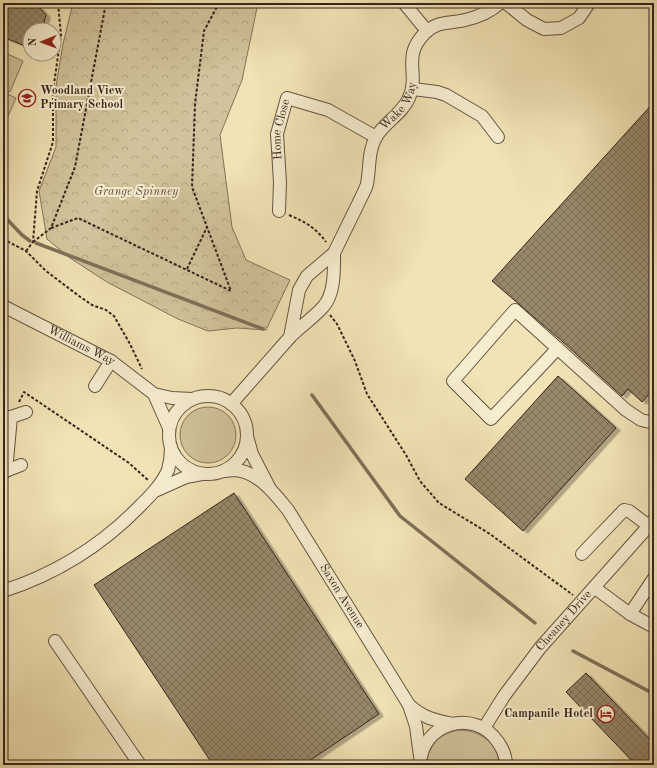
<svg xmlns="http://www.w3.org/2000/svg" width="657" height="768" font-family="'Old Standard TT',serif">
	<defs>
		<pattern id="forest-crowns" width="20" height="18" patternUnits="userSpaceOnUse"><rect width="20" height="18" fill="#d1c39b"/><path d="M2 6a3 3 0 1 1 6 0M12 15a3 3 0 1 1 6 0" fill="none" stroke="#b4a785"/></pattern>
		<pattern id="building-cross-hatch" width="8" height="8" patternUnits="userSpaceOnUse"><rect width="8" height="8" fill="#97886b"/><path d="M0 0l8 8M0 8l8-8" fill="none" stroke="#7c6f57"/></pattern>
		<filter id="shadow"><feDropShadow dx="4.5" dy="2.5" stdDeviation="0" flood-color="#0004"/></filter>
	</defs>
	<rect width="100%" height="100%" fill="#f1e3b5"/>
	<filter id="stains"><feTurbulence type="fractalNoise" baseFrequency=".005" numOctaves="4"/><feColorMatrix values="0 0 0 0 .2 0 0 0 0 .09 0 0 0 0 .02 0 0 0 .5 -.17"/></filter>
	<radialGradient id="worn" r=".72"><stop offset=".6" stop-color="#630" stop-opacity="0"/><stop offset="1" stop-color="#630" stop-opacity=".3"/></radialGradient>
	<g fill="#d1c39b" stroke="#84745a">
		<polygon points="3,52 23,61 10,92 3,89"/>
		<polygon points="3,92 16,98 3,128"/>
		<circle cx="208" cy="435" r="28"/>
		<path d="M458,730C479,730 499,742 499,765H426C429,745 437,735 458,730Z"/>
	</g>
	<polygon fill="url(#forest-crowns)" stroke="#84745a" points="73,3 258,3 242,80 220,135 232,227 246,260 290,280 266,330 237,328 208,331 178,319 107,282 70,258 47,239 39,191 56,147 56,86 63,44"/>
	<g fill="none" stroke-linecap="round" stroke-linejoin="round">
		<g stroke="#807057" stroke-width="3.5">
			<polyline points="3,215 22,235 30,241"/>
			<polyline points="36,243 263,329"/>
			<polyline points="312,395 400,516 535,623"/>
			<polyline points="573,651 654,694"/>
		</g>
	</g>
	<g fill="url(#building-cross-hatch)" stroke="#36251a" filter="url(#shadow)">
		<polygon points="5,3 37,3 37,5 46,15 42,30 30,30 30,48 3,37 3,14 6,13"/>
		<polygon points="654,102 654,388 642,402 628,389 622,396 563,342 492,281"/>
		<polygon points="558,376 616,428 523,531 465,479"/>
		<polygon points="234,493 379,714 303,765 213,765 94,585"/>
		<polygon points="586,673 654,744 654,765 636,765 566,692"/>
	</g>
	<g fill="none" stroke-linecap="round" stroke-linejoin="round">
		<defs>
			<g id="minor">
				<polyline points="404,3 427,31"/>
				<polyline points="506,3 527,20 544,29 561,28 579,18 589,3"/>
				<polyline points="413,89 437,92 446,95 482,116 498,137"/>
				<path id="s1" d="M279,211L280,182L277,134L287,98L328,110L376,137"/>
				<path id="s2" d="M334,253C342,237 350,220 358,204C361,197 365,191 367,184C370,168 368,151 376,137C385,122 402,114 409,98C420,73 401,57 425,33C438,20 450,24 465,20C478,17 490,12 500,3"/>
				<path d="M334,253C334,270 335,294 323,307C313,318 300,327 290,337L299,290L307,276Z"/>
				<path id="s3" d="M3,306L111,361L154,394L172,398L192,399"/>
				<polyline points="558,348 491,419 453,381 515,310 626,410 641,420 654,423"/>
				<polyline points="95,386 111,361"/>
				<polyline points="154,394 169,428"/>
				<circle cx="208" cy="435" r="39"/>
				<polyline points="231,404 290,337"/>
				<polyline points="4,417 11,417 26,412"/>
				<polyline points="247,436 252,454 269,487"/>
				<polyline points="6,471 11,417"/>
				<path id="s4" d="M223,471C227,471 231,470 236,470C258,472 275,494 288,510L409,705L416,726L420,756"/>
				<polyline points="3,472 21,465"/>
				<polyline points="157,490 186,477 202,474"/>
				<polyline points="582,554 624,510 629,511 649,526"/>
				<polyline points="595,588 630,614 654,627"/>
				<path d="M3,591C56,574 102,545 140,506C151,495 162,484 168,470C170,463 171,456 171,448"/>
				<polyline points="630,614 654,578"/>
				<polyline points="55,641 140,765"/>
				<path d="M409,705C424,718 433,720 453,724"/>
				<path id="s5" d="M484,728L504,696L540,648L654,520"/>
				<path d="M420,765C421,723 474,707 498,742C503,749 506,757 506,765"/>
			</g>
		</defs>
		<use href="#minor" stroke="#655441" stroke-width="14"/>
		<g stroke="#36251a" stroke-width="2" stroke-dasharray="3 2" stroke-linecap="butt">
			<path d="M289,215C305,222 315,227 326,242"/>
			<polyline points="51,228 78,218 231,291 192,187 195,104 204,31 219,3"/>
			<polyline points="3,239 26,251 46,271 79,296 92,305 106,310 114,316 130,344 142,369"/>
			<polyline points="33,242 51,228 75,167 106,3"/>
			<polyline points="26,251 33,242 37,191 53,142 53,91 61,35 58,3"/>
			<polyline points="187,269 207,227"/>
			<polyline points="330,315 337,324 355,361 367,394 406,455 420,481 439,503 490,534 573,595"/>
			<polyline points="19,402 24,392 129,463 148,480"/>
		</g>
		<use href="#minor" stroke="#f6edcf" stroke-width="12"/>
	</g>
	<defs>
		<symbol id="school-ring" viewBox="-11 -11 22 22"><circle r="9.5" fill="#f6edcf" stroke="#8f2418" stroke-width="1.5"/><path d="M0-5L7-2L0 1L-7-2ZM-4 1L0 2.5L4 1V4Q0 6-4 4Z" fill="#8f2418"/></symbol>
		<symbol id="hotel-ring" viewBox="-11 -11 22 22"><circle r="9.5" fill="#f6edcf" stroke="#8f2418" stroke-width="1.5"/><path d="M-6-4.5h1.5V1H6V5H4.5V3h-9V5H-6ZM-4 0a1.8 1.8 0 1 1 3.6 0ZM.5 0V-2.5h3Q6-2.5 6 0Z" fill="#8f2418"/></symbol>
	</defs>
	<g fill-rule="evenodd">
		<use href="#school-ring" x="17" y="88" width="20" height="20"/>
		<use href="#hotel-ring" x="596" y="704" width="20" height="20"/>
	</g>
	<g text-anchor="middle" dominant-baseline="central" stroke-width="4" stroke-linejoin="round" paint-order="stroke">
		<g font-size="12" font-weight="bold" fill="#36251a" stroke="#f6edcf" text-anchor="start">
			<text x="40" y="91">Woodland View<tspan x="40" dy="14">Primary School</tspan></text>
			<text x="593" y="714" text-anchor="end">Campanile Hotel</text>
		</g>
		<g font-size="12" fill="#36251a" stroke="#f6edcf">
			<text stroke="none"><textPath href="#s2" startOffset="164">Wake Way</textPath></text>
			<text stroke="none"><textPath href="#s1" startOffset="82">Home Close</textPath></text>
			<text stroke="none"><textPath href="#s3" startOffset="88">Williams Way</textPath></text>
			<text stroke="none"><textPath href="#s4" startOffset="182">Saxon Avenue</textPath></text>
			<text stroke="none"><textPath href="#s5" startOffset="134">Cheaney Drive</textPath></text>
		</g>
		<g font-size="12" font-style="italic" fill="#5d4c3a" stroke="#f6edcf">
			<text x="136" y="192">Grange Spinney</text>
		</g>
	</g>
	<rect width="657" height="768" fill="none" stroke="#f1e3b5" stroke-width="16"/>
	<rect x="4" y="4" width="649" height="760" fill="none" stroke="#36251a" stroke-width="2"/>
	<rect x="8" y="8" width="641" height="752" fill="none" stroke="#36251a"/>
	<g transform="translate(42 42) rotate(269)"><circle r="19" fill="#f6edcf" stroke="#a99d87"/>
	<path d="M0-3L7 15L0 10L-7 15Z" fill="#8f2418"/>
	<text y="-6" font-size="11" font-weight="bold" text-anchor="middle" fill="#36251a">N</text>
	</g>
	<rect width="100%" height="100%" filter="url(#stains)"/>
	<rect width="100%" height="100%" fill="url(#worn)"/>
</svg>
